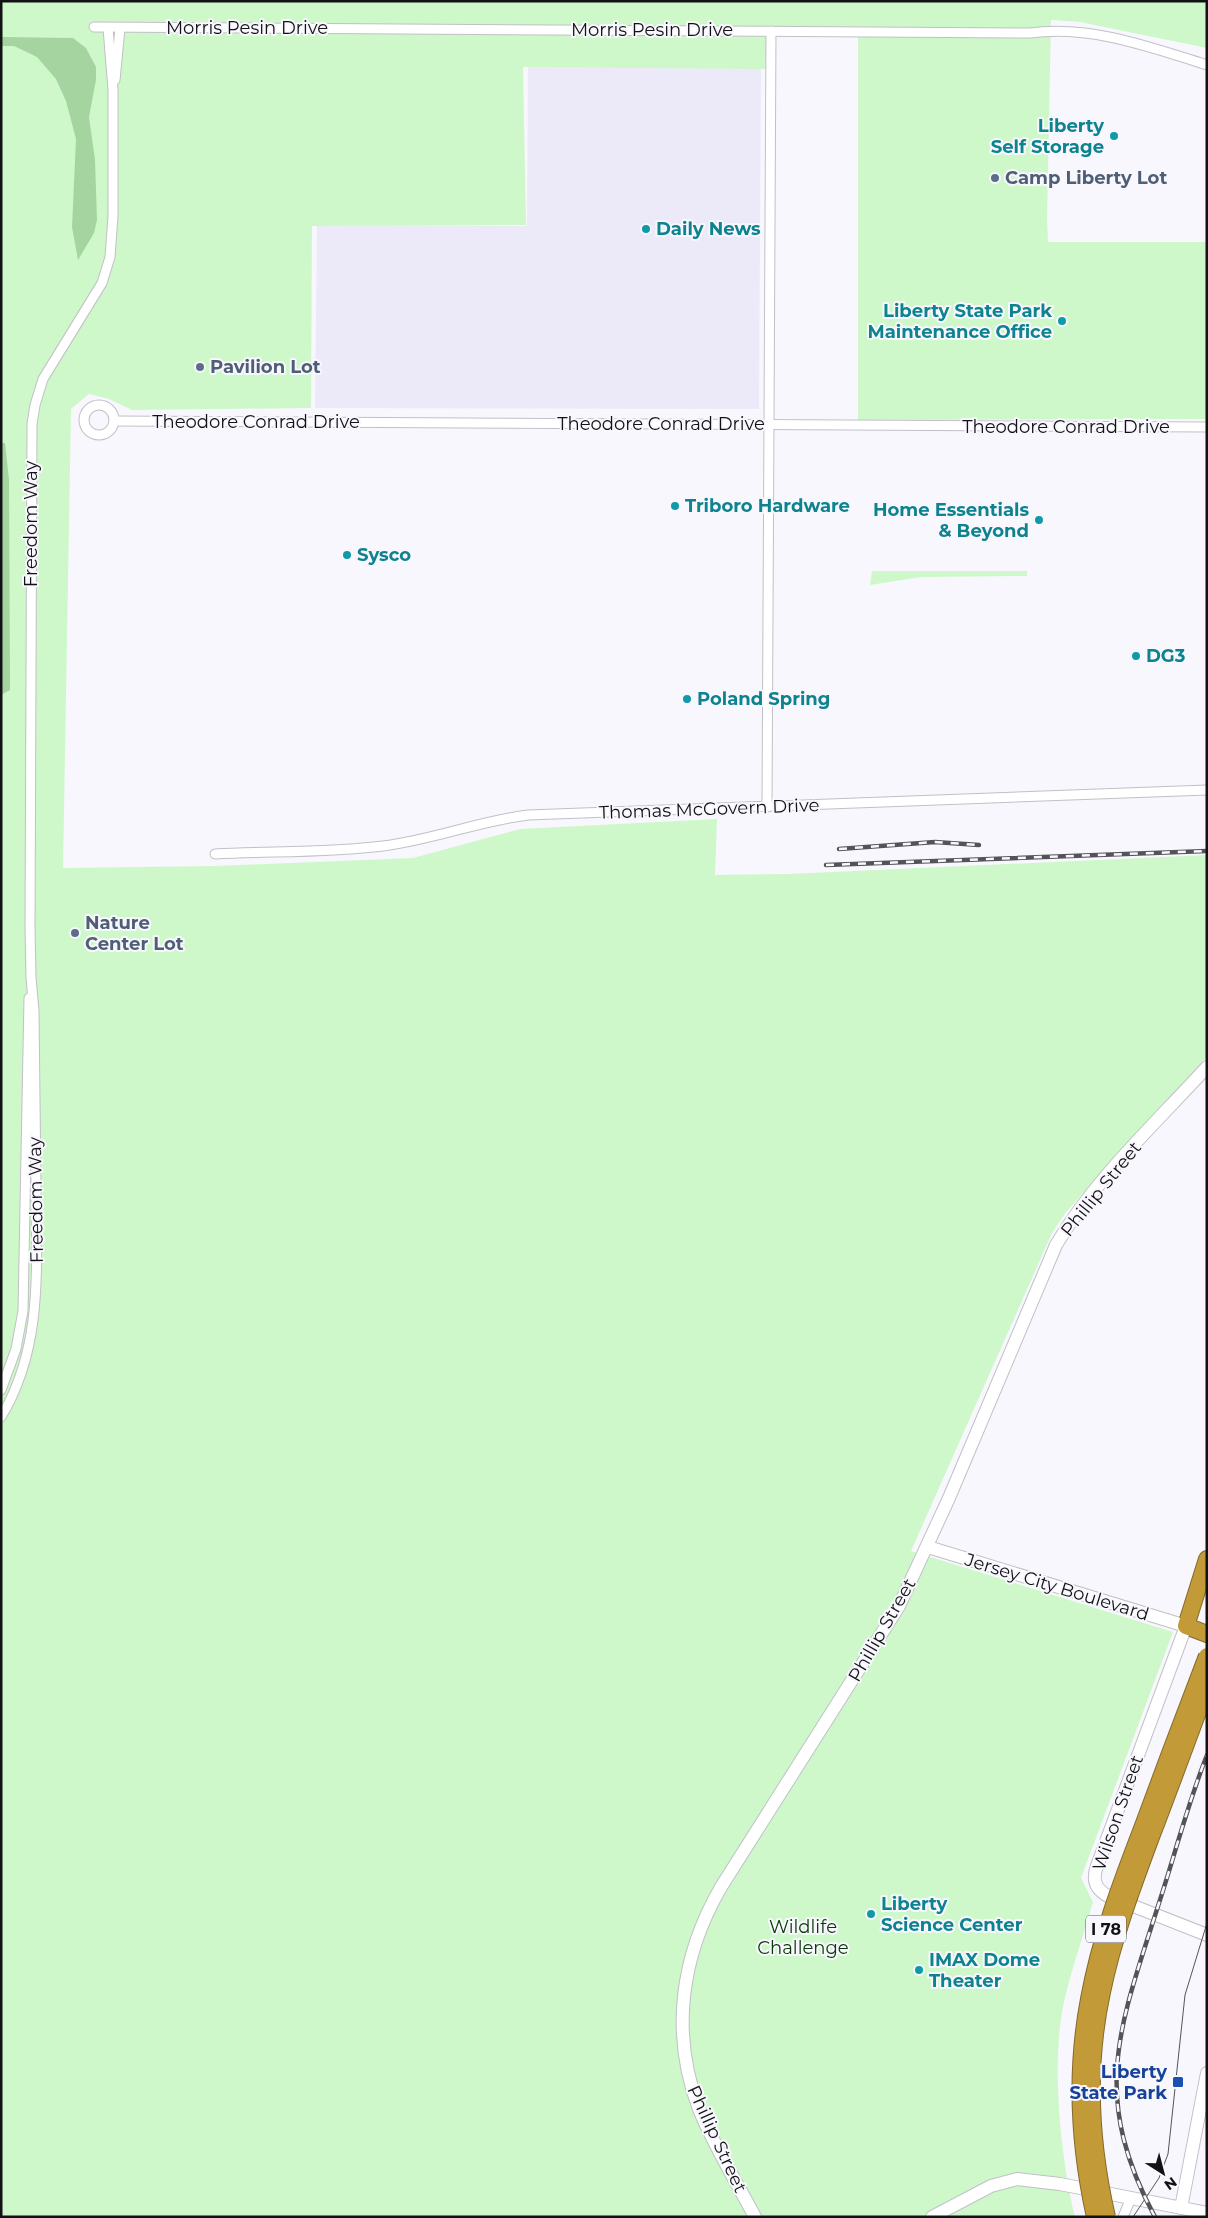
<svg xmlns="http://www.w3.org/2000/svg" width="1208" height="2218" font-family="Montserrat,sans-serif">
	<rect width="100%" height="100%" fill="#f8f7fe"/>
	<polygon fill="#eceaf8" points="528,67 761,68 759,409 315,408 317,225 527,226"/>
	<g fill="#cef8c9">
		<path d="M1,1H1207V48L1080,22L1051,20L1047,220L1048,242H1207V419L858,420V28H769L765,69L523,67L526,225L312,226L311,408L132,410L109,399L89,394L71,409L63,868L215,866L413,858L520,829L717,819L715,875L788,874L1207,855V1057L1066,1212L1052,1233L911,1551L1173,1632L1081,1878L1093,1902C1083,1938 1069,1975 1062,2012C1052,2070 1061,2160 1075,2217H1Z"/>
		<polygon points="872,571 1027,571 1027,576 921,577 870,585"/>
	</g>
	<g fill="#a5d4a0">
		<polygon points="1,37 73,38 86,48 96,67 96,80 89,117 95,160 97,220 94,233 78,260 72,227 76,139 66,101 56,79 37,57 14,46 1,46"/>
		<polygon points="1,443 5,443 9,480 10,690 1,695"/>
	</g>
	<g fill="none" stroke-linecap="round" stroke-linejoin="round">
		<defs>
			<g id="street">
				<path d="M94,27L1030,33C1091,25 1150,47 1207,65"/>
				<polyline points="115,80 120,28"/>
				<circle cx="99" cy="420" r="15"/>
				<polyline points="114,421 1207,427"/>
				<polyline points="767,807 771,31"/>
				<path d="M215,854C270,851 327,853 383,846C432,840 479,821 528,815L1207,790"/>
				<polyline points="1,1390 16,1349 23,1311 29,998"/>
				<path d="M1,1417C44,1346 36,1266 36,1187C35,1128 35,1070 34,1011L31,978L30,927L32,424L35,405L43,379L102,283L110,257L113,216V90L108,28"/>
				<polyline points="1123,2217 1131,2198"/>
			</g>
			<g id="secondary">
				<path d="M928,1547L1186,1626L1097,1866C1092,1880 1095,1889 1108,1896L1207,1935"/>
				<polyline points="1181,2208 1207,2073"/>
				<path d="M755,2217C736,2181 714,2146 699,2109C670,2033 681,1956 721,1887L899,1606L949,1498L1056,1245C1095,1179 1155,1124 1207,1067"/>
				<polyline points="932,2217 991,2186 1017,2179 1060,2184 1207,2213"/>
			</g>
			<polyline id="highway" points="1207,1559 1186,1626 1207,1634"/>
		</defs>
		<use href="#street" stroke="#c1c0c7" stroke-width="11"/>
		<use href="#secondary" stroke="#c1c0c7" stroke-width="14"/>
		<use href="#highway" stroke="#846a2b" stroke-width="18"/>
		<use href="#street" stroke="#fff" stroke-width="9"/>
		<use href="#secondary" stroke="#fff" stroke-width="12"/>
		<use href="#highway" stroke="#c29a37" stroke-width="16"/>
		<polyline stroke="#545458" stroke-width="1" points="1133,2217 1159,2178 1168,2154 1185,1995 1207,1923"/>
		<defs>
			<g id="rail">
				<polyline points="839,849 935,842 979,845"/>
				<polyline points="826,865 1207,851"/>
				<path d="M1155,2217C1089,2094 1120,2026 1159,1903C1175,1854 1188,1803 1207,1755"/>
			</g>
		</defs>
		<use href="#rail" stroke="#545458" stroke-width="4.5"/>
		<use href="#rail" stroke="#f8f7fe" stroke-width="2.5" stroke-dasharray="8" stroke-linecap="butt"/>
		<defs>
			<g id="highway-bridge">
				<path d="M1095,2217C1079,2145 1075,2072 1089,1999C1100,1939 1121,1883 1143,1826C1164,1769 1185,1713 1207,1656"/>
				<path d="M1107,2217C1090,2143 1086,2066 1102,1992C1113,1939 1132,1888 1151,1837C1170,1788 1188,1738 1207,1688"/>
			</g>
		</defs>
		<use href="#highway-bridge" stroke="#846a2b" stroke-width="18" stroke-linecap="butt"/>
		<use href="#highway-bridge" stroke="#c29a37" stroke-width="16"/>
	</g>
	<g fill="#0f9aa8" stroke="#f8f7fe" stroke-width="2">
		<circle cx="1114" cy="136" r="5"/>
		<circle cx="646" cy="229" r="5"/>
		<circle cx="1062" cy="321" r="5"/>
		<circle cx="675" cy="506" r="5"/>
		<circle cx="1039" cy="520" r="5"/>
		<circle cx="347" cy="555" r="5"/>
		<circle cx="1136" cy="656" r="5"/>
		<circle cx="687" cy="699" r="5"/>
		<circle cx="871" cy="1914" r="5"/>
		<circle cx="919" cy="1970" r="5"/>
	</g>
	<g fill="#5c6f8a" stroke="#f8f7fe" stroke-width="2">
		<circle cx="995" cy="178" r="5"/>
		<circle cx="200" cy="367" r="5"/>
		<circle cx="75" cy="933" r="5"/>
	</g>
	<rect fill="#1a4fb4" stroke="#f8f7fe" stroke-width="2" x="1172" y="2076" width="12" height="12" rx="2.5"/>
	<g text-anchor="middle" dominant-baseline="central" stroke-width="4" stroke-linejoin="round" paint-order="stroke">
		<rect fill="#f8f7fe" stroke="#57575a" stroke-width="1" x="1086" y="1915.5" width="40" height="27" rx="4"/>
		<g font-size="16" font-weight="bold" fill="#121214">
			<text x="1106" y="1929">I 78</text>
		</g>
		<g font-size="18" fill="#121214" stroke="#f8f7fe">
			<text x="247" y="28">Morris Pesin Drive</text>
			<text x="652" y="30">Morris Pesin Drive</text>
			<text x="256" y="422">Theodore Conrad Drive</text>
			<text x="661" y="424">Theodore Conrad Drive</text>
			<text x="1066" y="427">Theodore Conrad Drive</text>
			<text transform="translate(31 524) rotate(-90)">Freedom Way</text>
			<text transform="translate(709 809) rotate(-2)">Thomas McGovern Drive</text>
			<text transform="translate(1101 1189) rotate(-51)">Phillip Street</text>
			<text transform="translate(36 1200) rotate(-91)">Freedom Way</text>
			<text transform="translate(1057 1587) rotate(17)">Jersey City Boulevard</text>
			<text transform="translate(882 1630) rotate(-60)">Phillip Street</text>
			<text transform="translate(1118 1813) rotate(-71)">Wilson Street</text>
			<text transform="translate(717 2139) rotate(65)">Phillip Street</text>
		</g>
		<g font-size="18" font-weight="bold" fill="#0d838f" stroke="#f8f7fe" text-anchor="start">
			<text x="1104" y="126" text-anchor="end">Liberty<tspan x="1104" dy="21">Self Storage</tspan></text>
			<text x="656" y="229">Daily News</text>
			<text x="1052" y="311" text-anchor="end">Liberty State Park<tspan x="1052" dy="21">Maintenance Office</tspan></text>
			<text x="685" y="506">Triboro Hardware</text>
			<text x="1029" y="510" text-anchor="end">Home Essentials<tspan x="1029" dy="21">&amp; Beyond</tspan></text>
			<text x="357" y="555">Sysco</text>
			<text x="1146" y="656">DG3</text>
			<text x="697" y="699">Poland Spring</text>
			<text x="881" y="1904">Liberty<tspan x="881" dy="21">Science Center</tspan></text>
			<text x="929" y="1960">IMAX Dome<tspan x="929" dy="21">Theater</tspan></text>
		</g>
		<g font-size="18" font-weight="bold" fill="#4e5e75" stroke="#f8f7fe" text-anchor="start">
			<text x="1005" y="178">Camp Liberty Lot</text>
			<text x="210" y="367">Pavilion Lot</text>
			<text x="85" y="923">Nature<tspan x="85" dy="21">Center Lot</tspan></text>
		</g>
		<g font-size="18" fill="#073805" stroke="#f8f7fe">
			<text x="803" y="1927">Wildlife<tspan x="803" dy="21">Challenge</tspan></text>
		</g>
		<g font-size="18" font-weight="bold" fill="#164399" stroke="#f8f7fe" text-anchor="end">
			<text x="1167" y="2072">Liberty<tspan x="1167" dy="21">State Park</tspan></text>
		</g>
	</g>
	<rect width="1208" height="2218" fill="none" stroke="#121214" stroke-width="5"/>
	<g transform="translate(1163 2173) rotate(144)" stroke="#f8f7fe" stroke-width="4" paint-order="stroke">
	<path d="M0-4L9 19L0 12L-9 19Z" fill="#121214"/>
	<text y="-8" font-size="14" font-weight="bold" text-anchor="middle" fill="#121214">N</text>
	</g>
</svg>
